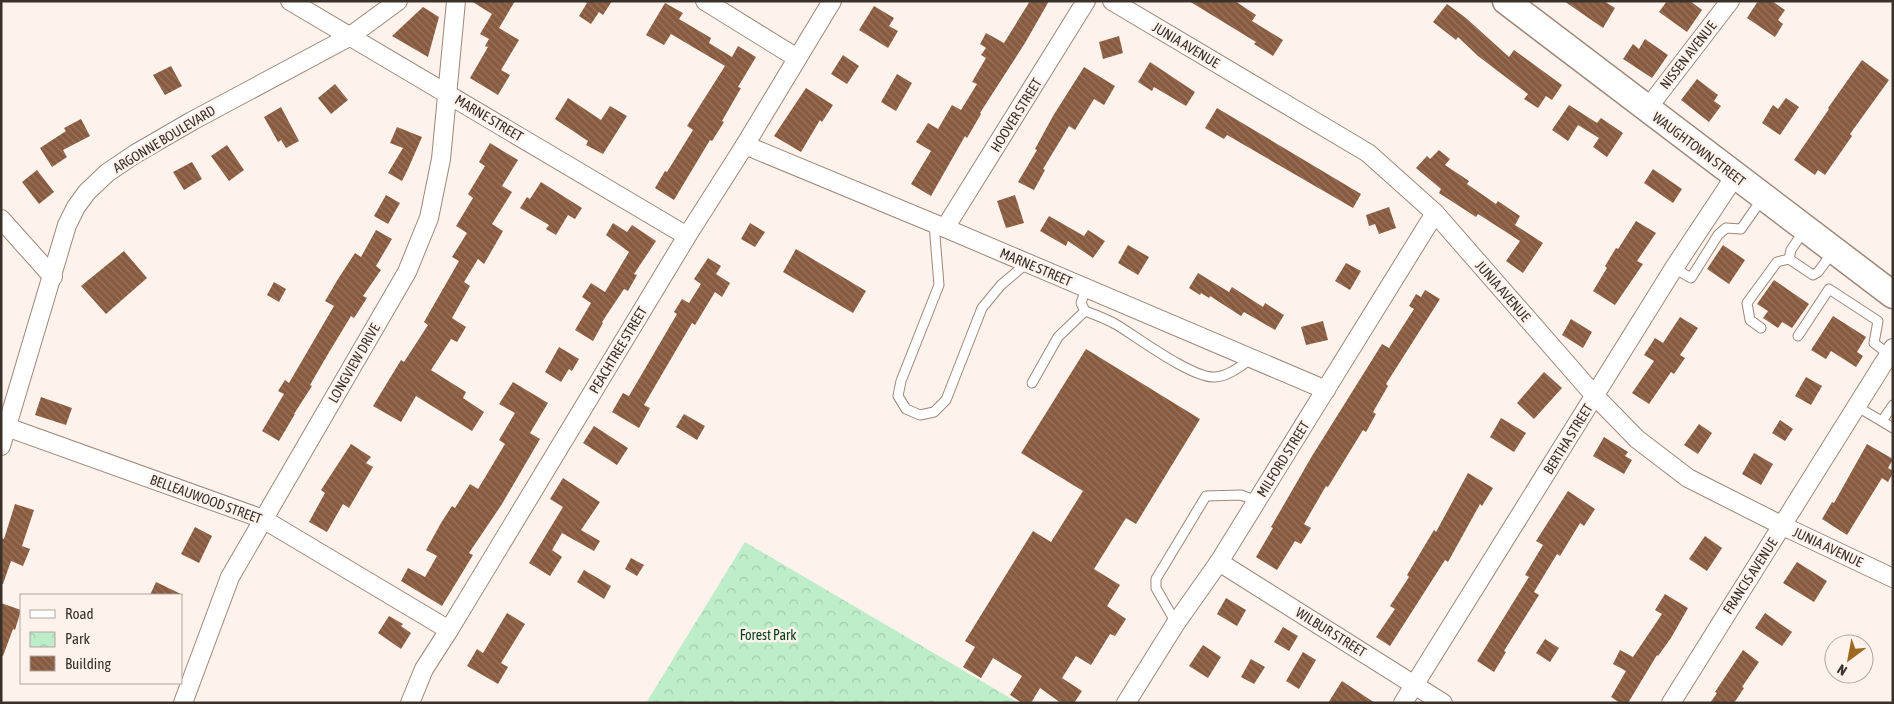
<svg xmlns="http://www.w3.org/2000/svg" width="1894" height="704" font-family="'Asap Condensed',sans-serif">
	<defs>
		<pattern id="park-crowns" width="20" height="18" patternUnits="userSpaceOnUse" patternTransform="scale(1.25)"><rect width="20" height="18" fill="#beedc9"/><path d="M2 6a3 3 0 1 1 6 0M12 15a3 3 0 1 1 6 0" fill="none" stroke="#a4ccad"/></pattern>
		<pattern id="building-back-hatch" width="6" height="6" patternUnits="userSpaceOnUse" patternTransform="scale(1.25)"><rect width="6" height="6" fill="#885b3f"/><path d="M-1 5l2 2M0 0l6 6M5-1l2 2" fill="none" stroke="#97745f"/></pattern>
	</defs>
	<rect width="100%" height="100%" fill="#fef3ec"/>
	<polygon fill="url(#park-crowns)" points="745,542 1019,703 646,703"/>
	<g fill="url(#building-back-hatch)">
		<polygon points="471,1 515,1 499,28 519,40 501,70 510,75 498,95 470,78 488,47 485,46 489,39 480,34 492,14"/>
		<polygon points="583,1 612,1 603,15 599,12 591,24 579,16 587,3"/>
		<polygon points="1030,1 1049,1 1025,43 980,113 981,114 967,138 965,136 931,196 911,184 931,151 916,142 928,123 938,129 952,105 961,110 977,84 972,82 986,58 981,55 986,48 980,44 986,33 1004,43"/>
		<polygon points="1189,1 1235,1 1256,15 1252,21 1283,40 1273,56 1254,44 1256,42"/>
		<polygon points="1564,1 1604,1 1615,8 1603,28"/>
		<polygon points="1667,1 1690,1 1702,10 1687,32 1659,12"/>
		<polygon points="1758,1 1772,1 1785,10 1778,20 1783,24 1775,37 1747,18"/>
		<polygon points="665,3 683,13 679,19 711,38 709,43 732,57 738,46 756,57 738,87 741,88 722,121 724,122 712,141 710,140 674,200 655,188 665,171 667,172 693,130 687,126 725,66 671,34 664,45 646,35"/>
		<polygon points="1447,4 1466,18 1509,57 1514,50 1562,85 1552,100 1546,96 1538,108 1524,99 1528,94 1478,56 1458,37 1456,40 1433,22"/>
		<polygon points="874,6 894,18 889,26 898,31 888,48 859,30"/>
		<polygon points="423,7 439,17 428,57 392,36"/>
		<polygon points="1119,36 1123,53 1103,59 1099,42"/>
		<polygon points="1645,39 1668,55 1652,78 1623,59 1633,44 1639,49"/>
		<polygon points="843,55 859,66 847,84 831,74"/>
		<polygon points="1862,60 1889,80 1850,134 1852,136 1825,175 1818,170 1815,175 1794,160 1829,109 1828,108"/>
		<polygon points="1150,62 1195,92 1186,106 1154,87 1152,91 1138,82"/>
		<polygon points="171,66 182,86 165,95 153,75"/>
		<polygon points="1084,67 1115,86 1104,105 1094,99 1075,130 1069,126 1043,169 1045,170 1034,190 1018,182 1037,150 1035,149 1053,116"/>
		<polygon points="897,74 912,83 896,111 881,102"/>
		<polygon points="1697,79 1718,95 1714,101 1721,106 1709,122 1681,100"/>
		<polygon points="335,84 348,100 331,114 318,98"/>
		<polygon points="806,88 833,105 822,122 820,120 801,152 774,136"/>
		<polygon points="568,98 601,120 610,106 627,116 603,154 586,145 588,141 555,119"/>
		<polygon points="1786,98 1799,107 1780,135 1762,123 1773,105 1778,109"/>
		<polygon points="1569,105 1597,123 1601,118 1623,133 1607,157 1593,147 1599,138 1578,125 1568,141 1552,130"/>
		<polygon points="281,107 299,141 286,148 281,140 278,142 264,117"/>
		<polygon points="1217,108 1361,194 1353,208 1227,135 1224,139 1205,128"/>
		<polygon points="81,119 90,136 63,150 67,157 52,167 40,148 66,131 64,128"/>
		<polygon points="397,127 422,137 408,169 402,181 388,173 403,148 390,143"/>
		<polygon points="490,143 518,160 502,186 512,192 492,224 503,231 484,264 478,259 464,282 470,286 452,318 466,327 457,342 451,339 431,370 466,392 463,398 484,412 472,431 416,396 401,422 373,406 401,360 404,362 428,325 424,322 459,261 452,257 467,233 456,226 473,198 468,194 485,166 479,162"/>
		<polygon points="227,145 244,170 229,181 211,156"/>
		<polygon points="1439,150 1450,159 1445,165 1469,181 1467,184 1496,204 1498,201 1520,216 1515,225 1543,243 1523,273 1506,261 1520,241 1478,214 1476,217 1439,193 1441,189 1416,168 1427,156 1430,159"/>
		<polygon points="192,162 202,179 184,190 173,172"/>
		<polygon points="1653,169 1682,189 1673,203 1644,183"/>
		<polygon points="37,170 54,192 39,204 22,182"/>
		<polygon points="541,182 582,208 575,219 568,215 556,235 546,229 549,225 520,208 527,197 530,199"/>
		<polygon points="386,195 400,203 388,224 374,216"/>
		<polygon points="1015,195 1024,223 1006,228 997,201"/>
		<polygon points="1389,207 1396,228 1379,234 1375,224 1369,226 1366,215"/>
		<polygon points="1049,216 1084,236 1088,230 1105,241 1093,258 1068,241 1066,246 1040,231"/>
		<polygon points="1636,221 1656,233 1637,261 1643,264 1615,305 1593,291 1607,268 1605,266 1616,248 1618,249"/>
		<polygon points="613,223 627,232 632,225 656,241 634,274 637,275 628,291 624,289 602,322 603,323 593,341 575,330 591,303 582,297 591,283 605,292 629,252 606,235"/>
		<polygon points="750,223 765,232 755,247 741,239"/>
		<polygon points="376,230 392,239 376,266 381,270 363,296 367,298 354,318 351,316 328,354 310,385 312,386 294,414 295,414 279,441 262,431 284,394 278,391 285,380 289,383 334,306 325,301 338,279 355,253 361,257"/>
		<polygon points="1128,245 1149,257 1138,275 1118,263"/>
		<polygon points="1723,245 1745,260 1729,284 1707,269"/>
		<polygon points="796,249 866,291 853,313 783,272"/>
		<polygon points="124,251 147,278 106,314 81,286"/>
		<polygon points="708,258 721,266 716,274 730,283 722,297 715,292 695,325 692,323 644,405 650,408 639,428 612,412 623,393 629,396 677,314 674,312 682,299 689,303 701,284 694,279"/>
		<polygon points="1346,263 1361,271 1350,290 1335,281"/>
		<polygon points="1198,273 1229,292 1232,287 1263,307 1265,303 1284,315 1275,330 1244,312 1241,316 1210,296 1209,298 1201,293 1200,295 1189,288"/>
		<polygon points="1774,280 1809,304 1792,328 1782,322 1778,328 1763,318 1768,311 1757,304"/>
		<polygon points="274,282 286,289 279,302 267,295"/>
		<polygon points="1425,290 1440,299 1386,384 1388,386 1373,412 1376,414 1366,432 1363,430 1328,487 1326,486 1304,524 1311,528 1301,544 1295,541 1277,570 1256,557 1273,528 1271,527 1312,456 1382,344 1389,348 1414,309 1409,306 1416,294 1421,297"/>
		<polygon points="1833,316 1866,337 1857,352 1863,356 1856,367 1831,351 1826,359 1811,350"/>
		<polygon points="1680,317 1698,328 1680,355 1685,358 1674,374 1671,372 1649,404 1632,393 1654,361 1644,355 1655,338 1663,343"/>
		<polygon points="1571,319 1592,332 1583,348 1562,335"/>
		<polygon points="1323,321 1328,340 1306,345 1301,327"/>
		<polygon points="559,347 579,359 572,371 569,369 561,382 545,372"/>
		<polygon points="1086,349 1200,419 1136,524 1126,518 1094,569 1120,585 1107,606 1126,619 1115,636 1110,634 1091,665 1076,656 1062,678 1082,691 1074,703 1061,703 1040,688 1031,703 1022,703 1010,695 1022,676 993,658 981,678 963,667 975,647 965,641 1033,531 1051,542 1083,491 1021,453"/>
		<polygon points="1544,372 1562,388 1534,419 1517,403"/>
		<polygon points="1806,377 1822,386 1811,405 1795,396"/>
		<polygon points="513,382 548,403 530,433 540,439 502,504 469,553 473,555 442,606 401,581 408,568 425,577 437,556 426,550 441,523 452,506 455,508 470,484 478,489 505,444 499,440 515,413 499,404"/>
		<polygon points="41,397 72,408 66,425 35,415"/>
		<polygon points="684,414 705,426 697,440 676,427"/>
		<polygon points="1501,418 1526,433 1514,452 1490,437"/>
		<polygon points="1780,420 1793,429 1785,441 1772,433"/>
		<polygon points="1699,424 1712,433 1698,454 1684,445"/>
		<polygon points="594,426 628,448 617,465 583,443"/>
		<polygon points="1604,437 1628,452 1625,456 1632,460 1624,474 1593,456"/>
		<polygon points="351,444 371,457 366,463 373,467 349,508 343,504 327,532 309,522 325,493 321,490"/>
		<polygon points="1867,444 1893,459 1888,468 1893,471 1893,473 1888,482 1882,478 1847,535 1822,519 1832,502 1834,503"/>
		<polygon points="1754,453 1773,464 1761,485 1742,474"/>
		<polygon points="1468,473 1493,488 1482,506 1480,504 1448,562 1445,560 1390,646 1376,637 1395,609 1390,606 1409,577 1407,575 1434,530 1436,532"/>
		<polygon points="563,478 600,502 581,530 600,541 594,551 562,533 552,550 562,557 550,576 529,563 563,507 550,499"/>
		<polygon points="1568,491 1595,509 1584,526 1580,523 1560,556 1557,554 1534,592 1539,595 1504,651 1506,652 1494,672 1477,661 1529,577 1525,575 1543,545 1536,541"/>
		<polygon points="15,504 34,510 22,546 30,549 23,566 11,561 3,584 1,584 1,538 4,539"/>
		<polygon points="195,527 212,536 199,563 181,554"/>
		<polygon points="1705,536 1722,548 1707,571 1689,559"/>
		<polygon points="631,558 644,565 637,576 625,569"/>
		<polygon points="1797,562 1827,581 1814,602 1783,583"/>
		<polygon points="584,570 611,586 604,599 577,582"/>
		<polygon points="156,582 183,595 150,595"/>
		<polygon points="1665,594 1688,608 1671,638 1658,656 1657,655 1628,703 1620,703 1611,697 1626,671 1613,664 1620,650 1633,657 1662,614 1655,610"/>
		<polygon points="1226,598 1246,610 1237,626 1217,614"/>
		<polygon points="1,603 21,610 15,630 13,629 3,656 1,656"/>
		<polygon points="507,613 525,624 501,663 508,667 498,684 467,666 477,649 483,653"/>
		<polygon points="1765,613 1792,632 1782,646 1755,628"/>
		<polygon points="389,616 403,624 401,626 411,633 401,649 378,633"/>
		<polygon points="1283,627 1298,636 1289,651 1274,642"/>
		<polygon points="1545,639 1559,648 1550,662 1536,653"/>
		<polygon points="1203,645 1221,657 1208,678 1189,666"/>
		<polygon points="1743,650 1759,662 1742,687 1744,688 1734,703 1710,703 1717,693 1715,692"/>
		<polygon points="1303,652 1316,660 1299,689 1286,681"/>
		<polygon points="1251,659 1265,667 1254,684 1241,677"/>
		<polygon points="1342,681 1375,703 1328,703"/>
	</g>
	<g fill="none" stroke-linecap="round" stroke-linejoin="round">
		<defs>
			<g id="lane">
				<polyline points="934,224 939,285 901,381 898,396 906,409 920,415 934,412 946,400 982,308 1001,285 1027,263"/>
				<polyline points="1805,229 1791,250 1789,259 1813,275 1818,272 1832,253"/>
				<polyline points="1674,268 1691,278 1718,235 1726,228 1741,229 1762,199"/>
				<path d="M1086,288L1081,303L1085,311C1096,315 1107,319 1117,325C1137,337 1193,379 1215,377C1229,376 1241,366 1252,358"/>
				<polyline points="1761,328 1750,320 1747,303 1777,262 1789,259"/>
				<polyline points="1798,336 1829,289 1878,321 1874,343 1891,356"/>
				<polyline points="1032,383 1058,337 1085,311"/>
				<polyline points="1856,406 1893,428"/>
				<polyline points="1882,421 1893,405"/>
				<polyline points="1176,623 1156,588 1156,579 1206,496 1241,495 1257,501"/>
			</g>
			<g id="street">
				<polyline points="290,1 687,236"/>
				<polyline points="705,1 797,58"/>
				<polyline points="1112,1 1368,153 1435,213 1595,396 1637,439 1688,478 1783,526 1893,578"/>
				<polyline points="1647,109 1730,1"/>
				<polyline points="745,145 945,228 1326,390"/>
				<polyline points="1,219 53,277"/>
				<polyline points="945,228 1086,1"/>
				<polyline points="1,425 263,519 449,630"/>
				<polyline points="1,446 67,225 76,207 87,192 107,173 135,154 192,121 349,37 398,1"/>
				<polyline points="1219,562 1443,703"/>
				<polyline points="183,703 230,577 407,272 429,218 441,159 456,1"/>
				<polyline points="410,703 424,669 449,630 687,236 745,145 832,1"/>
				<polyline points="1126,703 1176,623 1219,562 1435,213"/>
				<polyline points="1403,703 1674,268 1735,176"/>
				<polyline points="1671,703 1893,348"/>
			</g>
			<polyline id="primary" points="1506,1 1893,295"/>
		</defs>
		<use href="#lane" stroke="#9f8778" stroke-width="11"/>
		<use href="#street" stroke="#9f8778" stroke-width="20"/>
		<use href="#primary" stroke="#9f8778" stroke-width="29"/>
		<use href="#lane" stroke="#fff" stroke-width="9"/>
		<use href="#street" stroke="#fff" stroke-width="18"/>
		<use href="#primary" stroke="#fff" stroke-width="26"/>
	</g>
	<g text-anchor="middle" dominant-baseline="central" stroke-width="5" stroke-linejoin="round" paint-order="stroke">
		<g font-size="14" fill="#3b312b" stroke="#fef3ec">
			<text transform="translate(1186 45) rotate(31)">JUNIA AVENUE</text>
			<text transform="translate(1688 55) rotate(-52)">NISSEN AVENUE</text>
			<text transform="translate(1016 115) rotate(-58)">HOOVER STREET</text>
			<text transform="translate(489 118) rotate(31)">MARNE STREET</text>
			<text transform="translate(164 139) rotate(-31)">ARGONNE BOULEVARD</text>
			<text transform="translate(1699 149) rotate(37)">WAUGHTOWN STREET</text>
			<text transform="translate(1036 267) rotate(23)">MARNE STREET</text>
			<text transform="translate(1503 291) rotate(49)">JUNIA AVENUE</text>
			<text transform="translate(618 350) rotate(-59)">PEACHTREE STREET</text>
			<text transform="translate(354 363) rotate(-60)">LONGVIEW DRIVE</text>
			<text transform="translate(1568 439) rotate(-58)">BERTHA STREET</text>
			<text transform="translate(1283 459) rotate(-58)">MILFORD STREET</text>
			<text transform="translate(206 499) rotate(20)">BELLEAUWOOD STREET</text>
			<text transform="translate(1828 547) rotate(25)">JUNIA AVENUE</text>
			<text transform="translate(1750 576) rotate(-57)">FRANCIS AVENUE</text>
			<text transform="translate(1331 632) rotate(32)">WILBUR STREET</text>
		</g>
		<g font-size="14" fill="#003c1a" stroke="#fef3ec">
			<text x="768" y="635">Forest Park</text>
		</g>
	</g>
	<rect width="1894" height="704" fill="none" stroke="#3b312b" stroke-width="5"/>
	<rect x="20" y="594" width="162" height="90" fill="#fef3ec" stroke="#b0a59f"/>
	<rect x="30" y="610" width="25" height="8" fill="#ffffff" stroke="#b0a59f"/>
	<text x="65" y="619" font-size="15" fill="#3b312b">Road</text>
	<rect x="30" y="632" width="25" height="15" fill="url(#park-crowns)" stroke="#b0a59f"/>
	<text x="65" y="644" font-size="15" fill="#3b312b">Park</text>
	<rect x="30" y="656" width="25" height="15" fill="url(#building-back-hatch)" stroke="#b0a59f"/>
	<text x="65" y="669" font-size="15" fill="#3b312b">Building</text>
	<g transform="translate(1849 659) rotate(212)"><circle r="24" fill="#fef3ec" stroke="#b0a59f"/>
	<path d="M0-4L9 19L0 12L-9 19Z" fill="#9c691f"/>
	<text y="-8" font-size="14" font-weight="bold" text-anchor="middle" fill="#3b312b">N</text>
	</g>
</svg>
